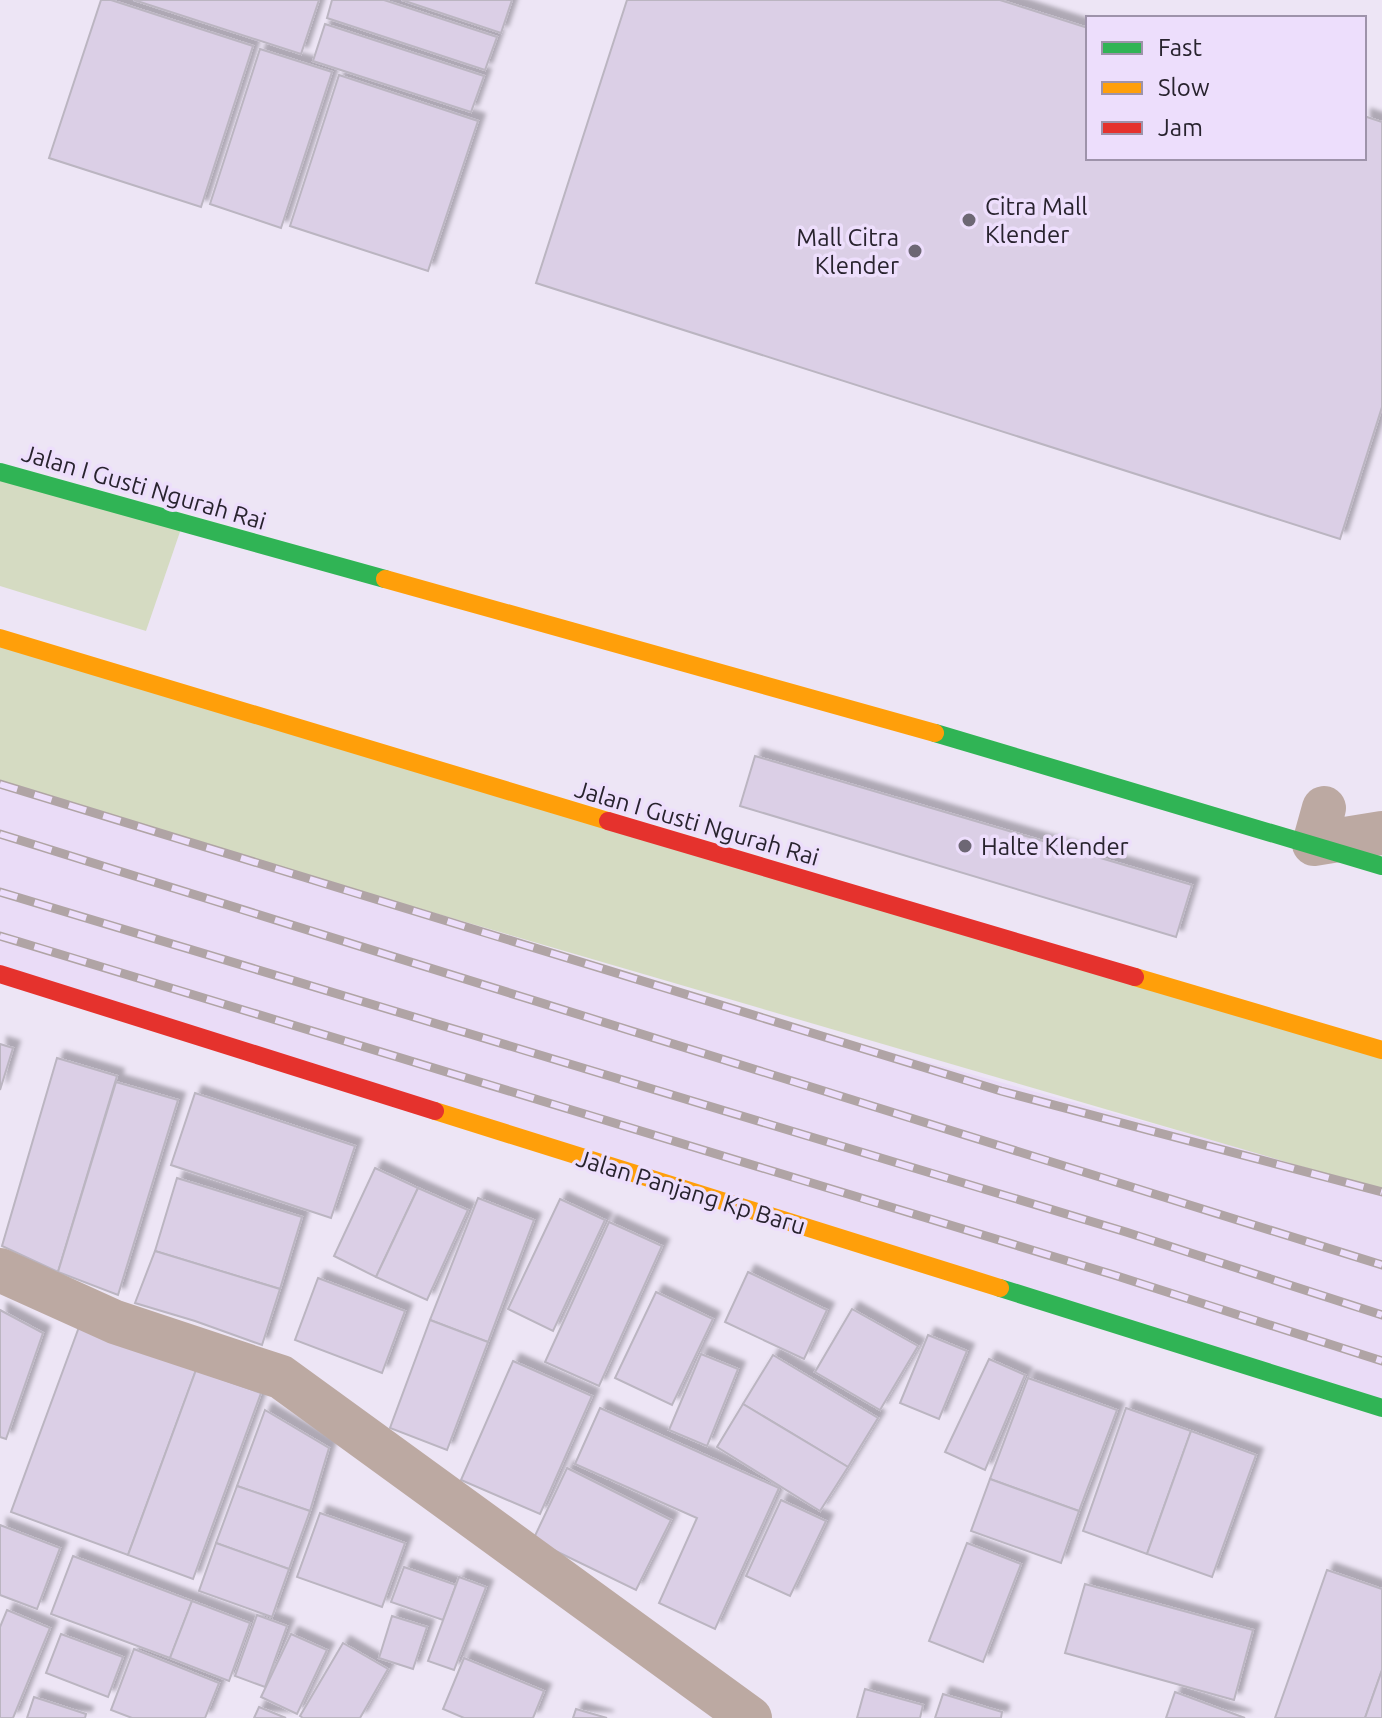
<svg xmlns="http://www.w3.org/2000/svg" width="1382" height="1718" font-family="Ubuntu,sans-serif">
	<defs>
		<filter id="shadow"><feDropShadow dx="7" dy="-7" stdDeviation="2" flood-color="#0004"/></filter>
	</defs>
	<rect width="100%" height="100%" fill="#ede5f5"/>
	<polygon fill="#eadcf7" points="0,784 730,1008 1382,1187 1382,1407 0,973"/>
	<g fill="#d5dbc2">
		<polygon points="0,472 183,523 146,631 0,586"/>
		<polygon points="0,638 1382,1055 1382,1190 154,831 0,784"/>
	</g>
	<g fill="#dbcfe6" stroke="#bbb5c1" stroke-width="2" filter="url(#shadow)">
		<polygon points="101,0 111,0 253,46 201,207 49,158"/>
		<polygon points="134,0 319,0 301,54"/>
		<polygon points="332,0 384,0 497,37 485,70 327,18"/>
		<polygon points="402,0 512,0 501,33"/>
		<polygon points="627,0 1000,0 1088,28 1088,158 1364,158 1364,116 1382,122 1382,407 1340,539 536,283"/>
		<polygon points="325,24 484,76 471,112 313,61"/>
		<polygon points="260,49 332,72 281,228 210,204"/>
		<polygon points="339,75 478,121 428,271 290,226"/>
		<polygon points="755,756 1192,885 1176,937 740,806"/>
		<polygon points="0,1044 13,1048 0,1090"/>
		<polygon points="57,1058 117,1076 58,1272 2,1246"/>
		<polygon points="116,1082 178,1100 118,1295 58,1272"/>
		<polygon points="195,1093 355,1146 331,1218 171,1165"/>
		<polygon points="375,1168 418,1188 376,1277 334,1256"/>
		<polygon points="177,1178 302,1217 280,1289 155,1251"/>
		<polygon points="418,1188 468,1210 427,1300 376,1277"/>
		<polygon points="478,1198 534,1220 488,1342 430,1320"/>
		<polygon points="560,1199 605,1220 553,1331 508,1309"/>
		<polygon points="609,1222 662,1246 599,1386 545,1362"/>
		<polygon points="155,1251 280,1289 262,1345 195,1321 135,1303"/>
		<polygon points="748,1272 827,1310 804,1359 725,1322"/>
		<polygon points="318,1278 405,1311 382,1373 295,1340"/>
		<polygon points="656,1292 713,1319 672,1405 615,1378"/>
		<polygon points="852,1309 918,1346 880,1410 815,1372"/>
		<polygon points="0,1310 43,1333 6,1439 0,1437"/>
		<polygon points="430,1320 488,1342 447,1450 390,1428"/>
		<polygon points="79,1327 196,1370 128,1555 11,1512"/>
		<polygon points="928,1335 967,1351 939,1419 900,1403"/>
		<polygon points="701,1354 738,1369 707,1446 669,1430"/>
		<polygon points="773,1355 878,1418 848,1467 743,1404"/>
		<polygon points="989,1359 1025,1375 985,1470 945,1452"/>
		<polygon points="513,1361 592,1396 540,1514 461,1480"/>
		<polygon points="196,1370 261,1393 193,1579 128,1555"/>
		<polygon points="1028,1378 1117,1410 1079,1511 990,1479"/>
		<polygon points="743,1404 848,1467 820,1511 717,1447"/>
		<polygon points="600,1408 779,1488 715,1629 659,1603 697,1518 575,1464"/>
		<polygon points="1126,1408 1191,1431 1147,1554 1083,1531"/>
		<polygon points="265,1410 329,1448 310,1511 237,1486"/>
		<polygon points="1191,1431 1256,1455 1212,1577 1147,1554"/>
		<polygon points="567,1468 671,1520 636,1590 533,1540"/>
		<polygon points="990,1479 1079,1511 1061,1563 971,1531"/>
		<polygon points="237,1486 310,1511 289,1569 216,1543"/>
		<polygon points="781,1500 826,1521 790,1596 746,1576"/>
		<polygon points="320,1513 405,1543 382,1607 297,1577"/>
		<polygon points="0,1525 60,1548 37,1609 0,1595"/>
		<polygon points="216,1543 289,1569 272,1617 199,1591"/>
		<polygon points="967,1543 1021,1564 983,1662 929,1641"/>
		<polygon points="73,1556 192,1601 170,1658 51,1614"/>
		<polygon points="404,1567 456,1585 443,1620 391,1602"/>
		<polygon points="1327,1570 1382,1589 1382,1670 1365,1718 1275,1718"/>
		<polygon points="459,1577 486,1587 454,1670 428,1661"/>
		<polygon points="1085,1584 1253,1630 1234,1700 1065,1653"/>
		<polygon points="192,1601 250,1623 229,1681 170,1658"/>
		<polygon points="7,1610 50,1628 13,1718 0,1718 0,1627"/>
		<polygon points="257,1615 287,1626 265,1687 235,1676"/>
		<polygon points="392,1616 427,1627 413,1669 379,1658"/>
		<polygon points="61,1634 123,1657 108,1697 46,1673"/>
		<polygon points="291,1634 327,1650 297,1714 261,1697"/>
		<polygon points="343,1643 388,1669 360,1718 303,1718 300,1716"/>
		<polygon points="134,1649 219,1683 205,1718 132,1718 111,1710"/>
		<polygon points="464,1658 544,1691 533,1718 464,1718 443,1709"/>
		<polygon points="1382,1670 1382,1718 1365,1718"/>
		<polygon points="865,1689 923,1705 920,1718 857,1718"/>
		<polygon points="1175,1692 1245,1718 1166,1718"/>
		<polygon points="943,1694 1002,1712 1001,1718 935,1718"/>
		<polygon points="34,1697 86,1714 85,1718 27,1718"/>
		<polygon points="259,1707 286,1718 254,1718"/>
		<polygon points="576,1709 607,1718 573,1718"/>
	</g>
	<g fill="none" stroke-linecap="round" stroke-linejoin="round">
		<g stroke="#bca9a2" stroke-width="44">
			<polyline points="1324,808 1314,844 1382,833"/>
			<polyline points="0,1270 115,1322 281,1377 750,1718"/>
		</g>
		<g stroke="#30b455" stroke-width="18">
			<polyline points="0,472 385,579"/>
			<polyline points="935,733 1382,866"/>
			<polyline points="1000,1288 1382,1408"/>
		</g>
		<g stroke="#ff9f0a" stroke-width="18">
			<polyline points="385,579 935,733"/>
			<polyline points="0,638 608,821"/>
			<polyline points="1135,977 1382,1050"/>
			<polyline points="435,1111 1000,1288"/>
		</g>
		<g stroke="#e5322d" stroke-width="18">
			<polyline points="608,821 1135,977"/>
			<polyline points="0,974 435,1111"/>
		</g>
		<defs>
			<g id="rail">
				<polyline points="0,784 1001,1091 1382,1192"/>
				<polyline points="0,834 1382,1265"/>
				<polyline points="0,892 1126,1232 1382,1315"/>
				<polyline points="0,936 1114,1275 1382,1361"/>
			</g>
		</defs>
		<use href="#rail" stroke="#b0a4a5" stroke-width="9"/>
		<use href="#rail" stroke="#eddefc" stroke-width="6" stroke-dasharray="18" stroke-linecap="butt"/>
	</g>
	<g fill="#6d6774" stroke="#eddefc" stroke-width="3">
		<circle cx="969" cy="220" r="8"/>
		<circle cx="915" cy="251" r="8"/>
		<circle cx="965" cy="846" r="8"/>
	</g>
	<g text-anchor="middle" dominant-baseline="central" stroke-width="7" stroke-linejoin="round" paint-order="stroke">
		<g font-size="24" fill="#28232e" stroke="#eddefc" text-anchor="start">
			<text x="985" y="206">Citra Mall<tspan x="985" dy="28">Klender</tspan></text>
			<text x="899" y="237" text-anchor="end">Mall Citra<tspan x="899" dy="28">Klender</tspan></text>
			<text x="981" y="846">Halte Klender</text>
		</g>
		<g font-size="24" fill="#28232e" stroke="#eddefc">
			<text transform="translate(144 487) rotate(16)">Jalan I Gusti Ngurah Rai</text>
			<text transform="translate(697 823) rotate(16)">Jalan I Gusti Ngurah Rai</text>
			<text transform="translate(691 1192) rotate(17)">Jalan Panjang Kp Baru</text>
		</g>
	</g>
	<rect x="1086" y="16" width="280" height="144" fill="#eddefc" stroke="#9e93aa" stroke-width="2"/>
	<rect x="1102" y="42" width="40" height="12" fill="#30b455" stroke="#9e93aa" stroke-width="2"/>
	<text x="1158" y="56" font-size="24" fill="#28232e">Fast</text>
	<rect x="1102" y="82" width="40" height="12" fill="#ff9f0a" stroke="#9e93aa" stroke-width="2"/>
	<text x="1158" y="96" font-size="24" fill="#28232e">Slow</text>
	<rect x="1102" y="122" width="40" height="12" fill="#e5322d" stroke="#9e93aa" stroke-width="2"/>
	<text x="1158" y="136" font-size="24" fill="#28232e">Jam</text>
</svg>
